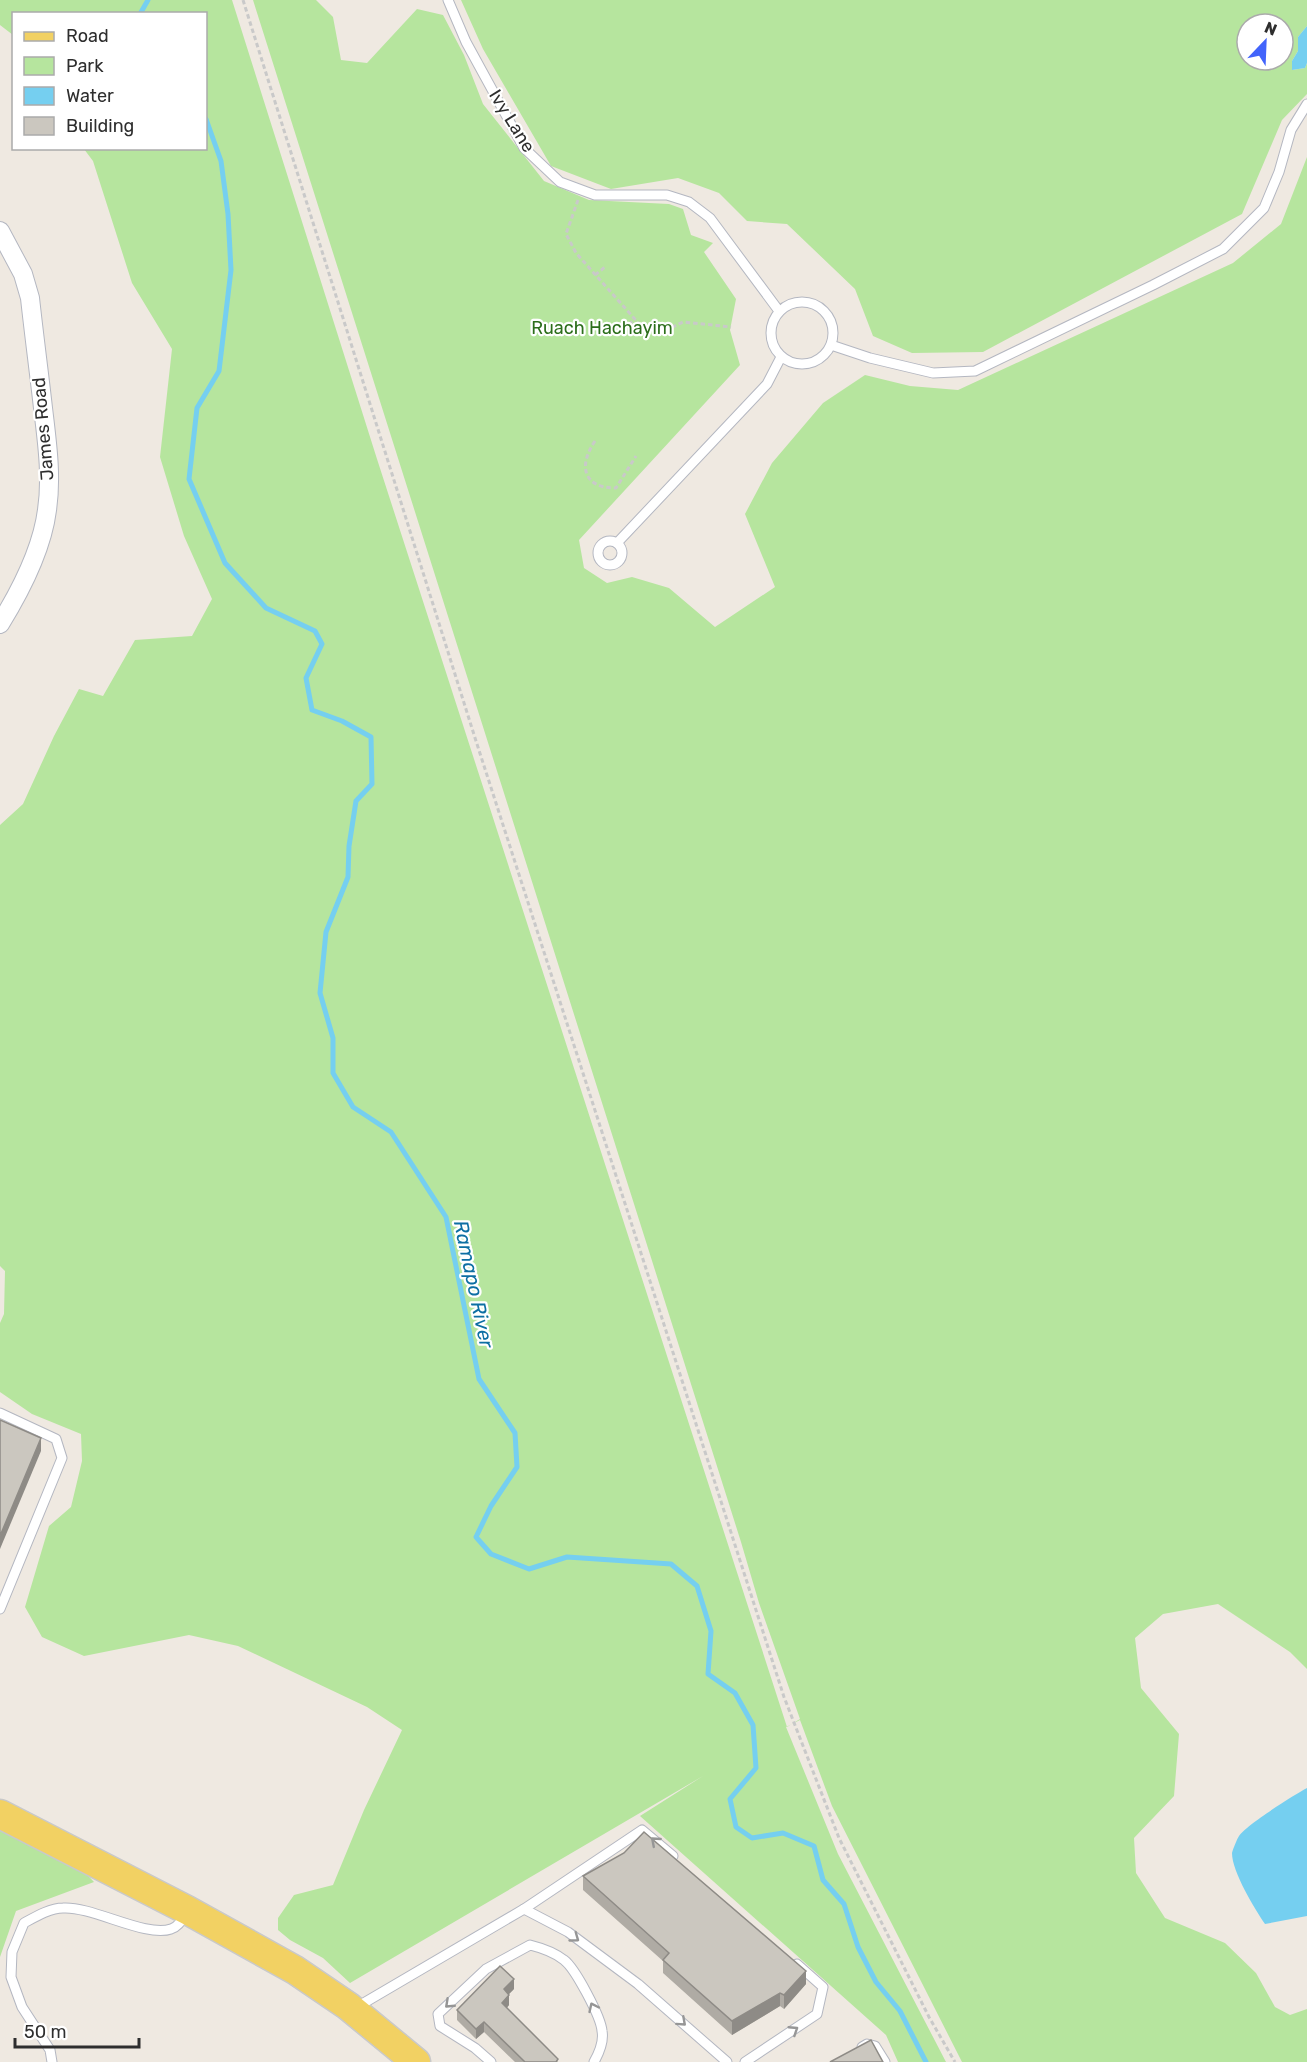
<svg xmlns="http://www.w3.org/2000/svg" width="1307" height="2062" font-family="Rubik,sans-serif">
	<rect width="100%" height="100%" fill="#efe9e1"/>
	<g fill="#b6e59e" fill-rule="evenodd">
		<polygon points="0,0 232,0 377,459 787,1727 800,1719 759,1603 741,1542 253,0 316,0 333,17 341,60 367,63 417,9 443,15 464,55 483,104 544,181 589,200 669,204 683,209 691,235 713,243 704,252 736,299 730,330 740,365 579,540 584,568 607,583 632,577 669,588 715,627 775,587 745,514 772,463 823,403 865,375 910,386 958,390 1233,263 1281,224 1307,157 1307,1669 1290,1652 1218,1604 1163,1614 1135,1638 1141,1688 1179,1734 1174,1796 1134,1838 1136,1873 1165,1918 1225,1943 1256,1973 1275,2007 1290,2015 1307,2009 1307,2062 962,2062 832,1806 800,1720 786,1727 838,1854 946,2062 898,2062 886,2035 640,1816 703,1776 350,1983 323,1958 290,1940 278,1930 278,1918 294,1895 333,1885 364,1810 402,1730 367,1707 238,1646 189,1635 84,1656 42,1637 25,1607 49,1526 71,1507 82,1461 81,1434 32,1414 0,1392 0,1323 4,1314 5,1271 0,1266 0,825 23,804 54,736 79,689 103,696 135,640 192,636 212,599 184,536 160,457 172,349 132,283 93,161 84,149 206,148 206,14 14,14 13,35 0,25"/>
		<path d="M461,0H1307V26L1298,37V51L1292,61V70L1305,68L1307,63V94L1282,120L1242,214L983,352L912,353L873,336L855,289L787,224L747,221L719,193L678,178L611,189L551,166L483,49ZM1247,24H1283V60H1247Z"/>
		<polygon points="0,1829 79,1866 94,1882 16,1911 0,1957"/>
	</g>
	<g fill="#75cff0">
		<polygon points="1307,26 1307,63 1305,68 1292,70 1292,61 1298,51 1298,37"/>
		<path d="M1307,1788V1916L1265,1924C1255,1909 1232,1872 1232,1853C1233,1849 1237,1839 1239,1836C1246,1825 1294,1795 1307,1788Z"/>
	</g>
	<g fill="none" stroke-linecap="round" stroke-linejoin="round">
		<g stroke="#75cff0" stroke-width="5">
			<polyline points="140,14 148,0"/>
			<polyline points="206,119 221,161 228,214 231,270 219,371 197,408 189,479 225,563 266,608 315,631 322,644 306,678 312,710 342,721 371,737 372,784 356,801 349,846 348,877 326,932 320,993 333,1038 333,1073 353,1107 391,1132 446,1217 479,1379 515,1433 517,1467 491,1506 476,1537 491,1554 529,1569 567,1557 671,1564 697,1586 711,1631 708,1674 735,1693 753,1725 756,1768 730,1799 736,1827 752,1838 783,1833 814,1846 823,1880 844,1904 858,1947 876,1982 900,2011 926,2062"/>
		</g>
		<defs>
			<g id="lane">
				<polyline points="448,0 466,42 524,148 560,182 595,195 667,195 689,202 710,218 779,311"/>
				<circle cx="802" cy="333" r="31"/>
				<polyline points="831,345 870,358 933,373 975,371 1153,285 1223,249 1264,208 1279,172 1291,130 1307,104"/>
				<circle cx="610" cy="553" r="12"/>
				<polyline points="617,543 767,384 781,357"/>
				<polyline points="0,1413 56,1439 62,1458 0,1609"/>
				<polyline points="524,1909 568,1932 638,1984 727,2062"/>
				<polyline points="357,2007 524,1909 642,1830 673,1856"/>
				<polyline points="862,2047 867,2044 875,2046 885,2062"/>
				<path d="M52,2062L50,2050L22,2007L11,1977L12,1952L24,1923C35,1917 50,1908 63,1908C92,1906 146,1938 171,1929C178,1927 183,1919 186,1913"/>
				<path d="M491,2062L475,2048L440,2026L438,2014L486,1969L530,1945C542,1948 554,1952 564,1960C575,1968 601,2017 602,2031C604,2041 599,2053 594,2062"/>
				<polyline points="745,2062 817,2014 823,1987 797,1964"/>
			</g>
			<path id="street" d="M0,231L23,274L30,298C34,335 39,372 43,408C47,442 52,476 47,510C42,550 21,590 0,624"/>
			<polyline id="primary" points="0,1814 187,1910 295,1970 348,2006 416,2062"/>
		</defs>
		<use href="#lane" stroke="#b4b7c1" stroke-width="11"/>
		<use href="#street" stroke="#b4b7c1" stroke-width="20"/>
		<use href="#primary" stroke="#c9c9c9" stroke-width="31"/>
		<g stroke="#c9c9c9" stroke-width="3" stroke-dasharray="4.5 3" stroke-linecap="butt">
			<polyline points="243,0 476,741 784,1697 839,1838 929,2017 955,2062"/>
			<polyline points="578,200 566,234 576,253 641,326 664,331 683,322 731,327"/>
			<polyline points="595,275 605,267"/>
			<polyline points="618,335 635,319"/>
			<path d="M595,441C578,466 583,488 616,488L636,456"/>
		</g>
		<use href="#lane" stroke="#fff" stroke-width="9"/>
		<use href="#street" stroke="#fff" stroke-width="18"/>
		<use href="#primary" stroke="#f2d163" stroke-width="28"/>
	</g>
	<g fill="#afaba4">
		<polygon points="583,1876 806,1984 784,2009 780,2006 732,2035 663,1973 663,1961 583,1890"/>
		<polygon points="514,1989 509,1994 509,2005 507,2008 558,2062 515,2062 484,2032 476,2039 457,2020 457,2010"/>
	</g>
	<g fill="#8e8b86">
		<polygon points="41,1438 41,1451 0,1549 0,1536"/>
		<polygon points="806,1971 806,1984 784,2009 784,1995"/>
		<polygon points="514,1979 514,1989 504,1999 504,1989"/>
		<polygon points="780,1993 780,2006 732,2035 732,2021"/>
		<polygon points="509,1995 509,2005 502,2013 502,2003"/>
		<polygon points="484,2022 484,2032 476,2039 476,2029"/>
	</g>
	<g fill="#cbc7bf" stroke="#8e8b86" stroke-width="1.5">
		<polygon points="0,1420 41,1438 0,1536"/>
		<polygon points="644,1832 806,1971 784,1995 780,1993 732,2021 663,1960 669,1953 583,1876 624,1853"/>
		<polygon points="500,1966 514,1979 504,1989 509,1995 502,2003 558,2059 556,2062 525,2062 484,2022 476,2029 457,2010"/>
		<polygon points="871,2040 883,2062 830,2062"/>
	</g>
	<defs><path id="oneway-chevron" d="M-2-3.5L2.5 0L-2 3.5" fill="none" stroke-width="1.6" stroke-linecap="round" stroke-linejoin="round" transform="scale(1.5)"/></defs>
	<g stroke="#969696">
		<use href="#oneway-chevron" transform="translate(655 1841) rotate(-139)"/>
		<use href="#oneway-chevron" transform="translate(575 1938) rotate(36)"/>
		<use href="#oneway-chevron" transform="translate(449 2004) rotate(137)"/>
		<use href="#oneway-chevron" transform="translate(593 2007) rotate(-115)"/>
		<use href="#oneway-chevron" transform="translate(682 2022) rotate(42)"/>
		<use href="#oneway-chevron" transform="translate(794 2030) rotate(-33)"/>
	</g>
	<g text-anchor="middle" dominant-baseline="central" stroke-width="4.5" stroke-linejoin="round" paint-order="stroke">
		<g font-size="18" fill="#2e2e2e" stroke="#fff">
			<text transform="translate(512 121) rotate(58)">Ivy Lane</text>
			<text transform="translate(43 429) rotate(-95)">James Road</text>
		</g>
		<g font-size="18" fill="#2c6e1b" stroke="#fff">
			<text x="602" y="328">Ruach Hachayim</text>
		</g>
		<g font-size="20" font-style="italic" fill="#0d6fa3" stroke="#fff">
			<text transform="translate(474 1284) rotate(78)">Ramapo River</text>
		</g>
	</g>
	<rect x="12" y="12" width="195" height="138" fill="#ffffff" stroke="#ababab" stroke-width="1.5"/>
	<rect x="24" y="32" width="30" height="9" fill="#f2d163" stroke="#ababab" stroke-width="1.5"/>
	<text x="66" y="42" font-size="18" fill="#2e2e2e">Road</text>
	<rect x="24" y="57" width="30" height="18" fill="#b6e59e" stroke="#ababab" stroke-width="1.5"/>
	<text x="66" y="72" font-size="18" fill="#2e2e2e">Park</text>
	<rect x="24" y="87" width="30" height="18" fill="#75cff0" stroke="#ababab" stroke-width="1.5"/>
	<text x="66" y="102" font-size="18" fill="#2e2e2e">Water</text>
	<rect x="24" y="117" width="30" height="18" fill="#cbc7bf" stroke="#ababab" stroke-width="1.5"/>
	<text x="66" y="132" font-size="18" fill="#2e2e2e">Building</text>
	<g transform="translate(1265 42) rotate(23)"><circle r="28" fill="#ffffff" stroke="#ababab" stroke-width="1.5"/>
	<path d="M0-4.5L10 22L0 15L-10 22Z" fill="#4264fb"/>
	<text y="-9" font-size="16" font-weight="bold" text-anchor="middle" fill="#2e2e2e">N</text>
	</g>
	<path d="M15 2038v9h124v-9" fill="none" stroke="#2e2e2e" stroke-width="3"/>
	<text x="24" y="2038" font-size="18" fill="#2e2e2e" stroke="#ffffff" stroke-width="4.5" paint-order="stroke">50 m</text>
</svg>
